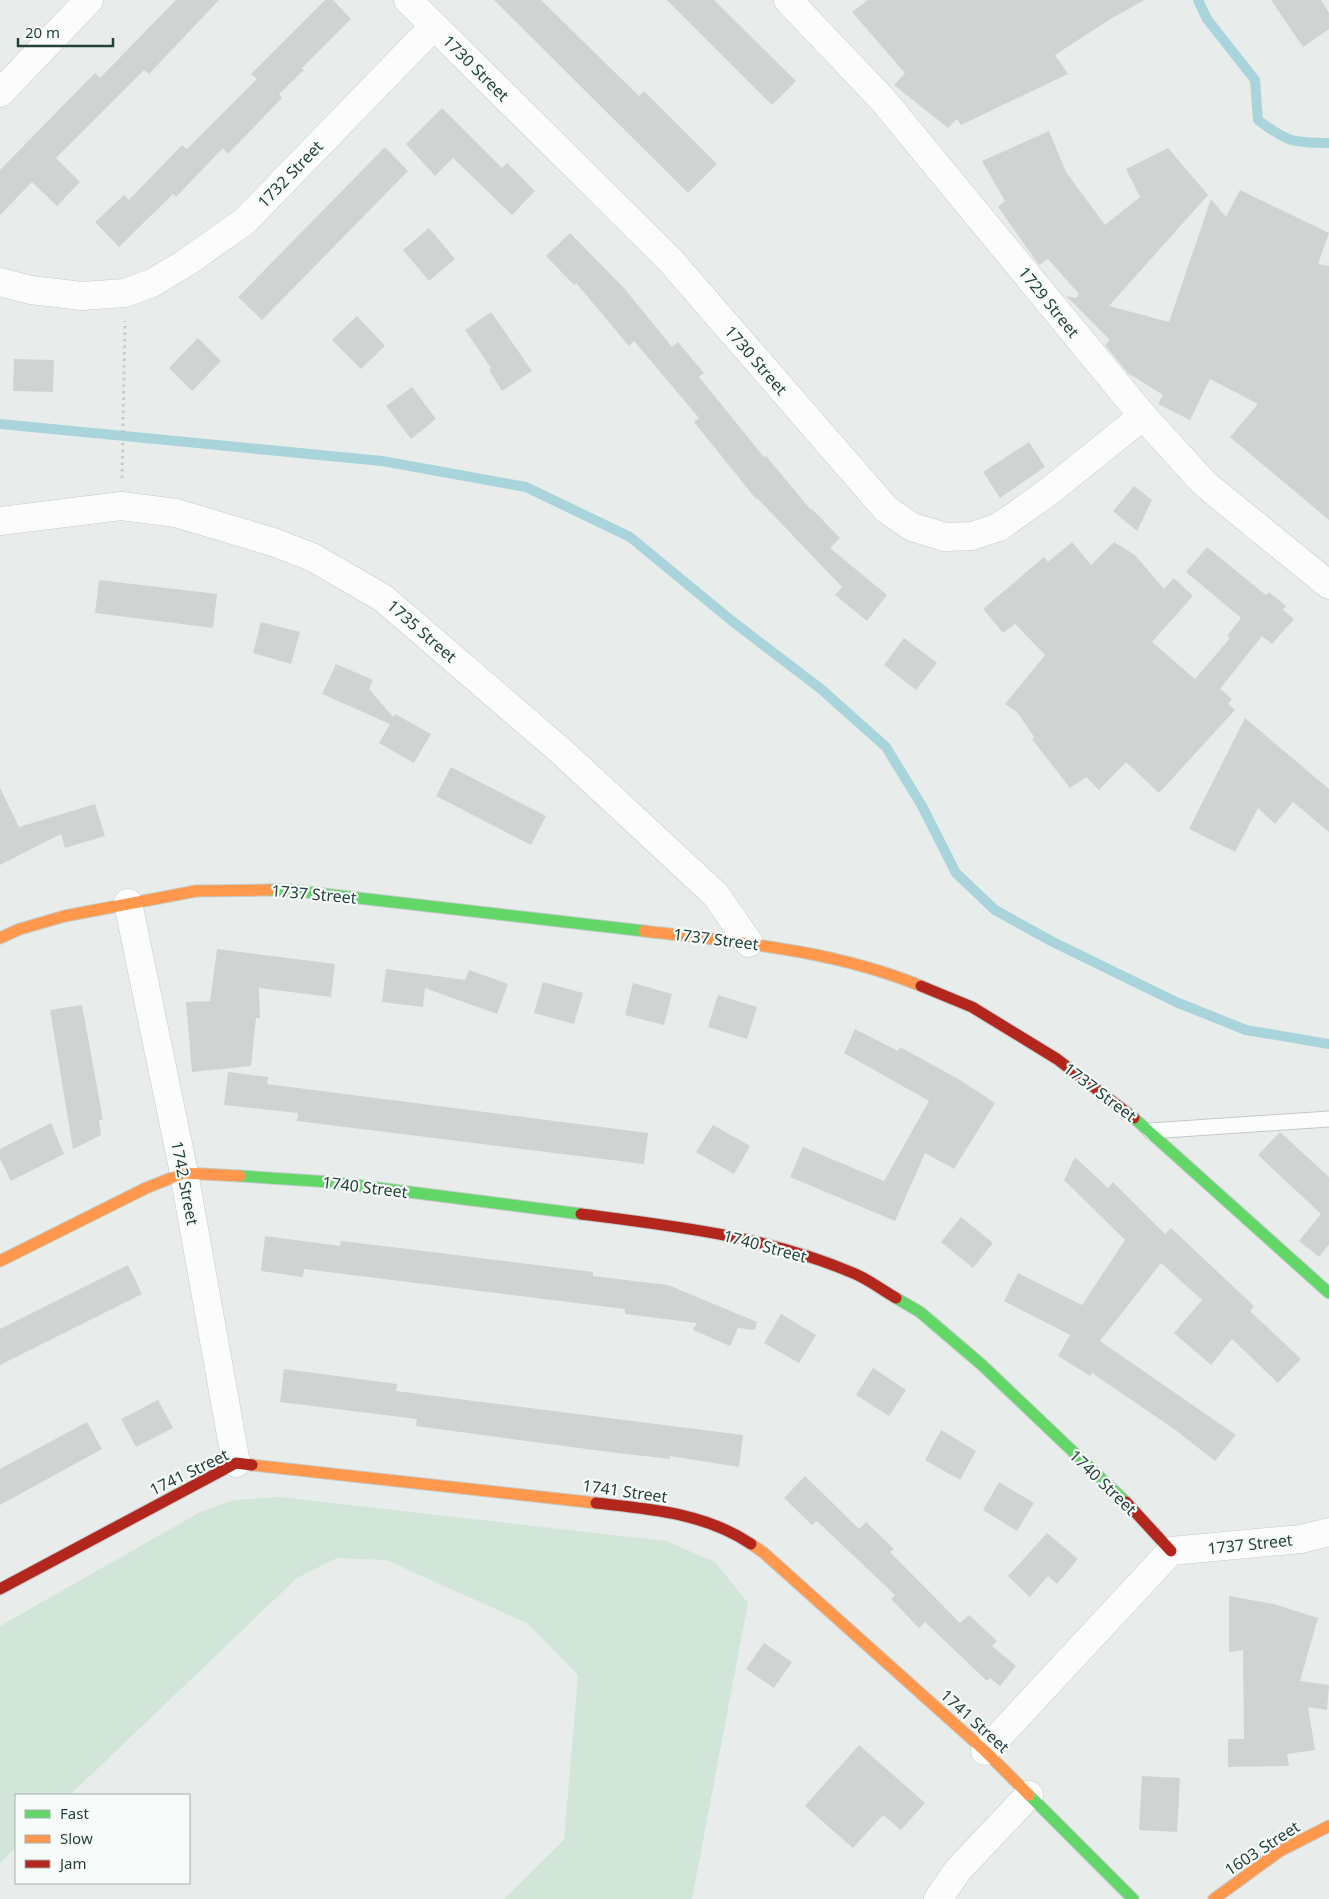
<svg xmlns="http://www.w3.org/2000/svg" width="1329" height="1899" font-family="'Noto Sans',sans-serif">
	<rect width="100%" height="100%" fill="#e8edeb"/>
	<polygon fill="#d1e6d8" points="280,1497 666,1541 715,1562 748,1603 692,1899 504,1899 564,1840 578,1675 527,1623 386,1560 337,1558 297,1578 70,1795 16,1795 16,1847 0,1863 0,1626 202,1511 234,1500"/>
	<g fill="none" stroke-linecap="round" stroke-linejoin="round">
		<g stroke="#a9d4db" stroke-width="10">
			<path d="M1198,0L1207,19L1255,80L1258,120C1287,142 1293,143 1329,143"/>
			<polyline points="0,424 382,461 526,487 630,537 732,621 821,689 886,747 922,806 956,873 995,910 1053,942 1176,1002 1246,1030 1329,1044"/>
		</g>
	</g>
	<g fill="#cfd4d2">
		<polygon points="176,0 219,0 149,74 144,70 56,158 80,182 57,206 32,182 0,215 0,170 95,73 100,78"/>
		<polygon points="325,0 333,0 351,19 302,68 304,70 279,94 282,98 228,154 223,148 176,197 173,194 119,247 95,222 124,195 129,200 182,145 187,149 257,79 251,74"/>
		<polygon points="494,0 541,0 639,96 644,91 717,164 688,193"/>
		<polygon points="667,0 714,0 796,81 772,105"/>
		<polygon points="868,0 1145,0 1112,18 1055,55 1068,74 961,125 957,119 948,128 894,85 905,73 852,12"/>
		<polygon points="1271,0 1321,0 1329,13 1329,29 1303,47"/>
		<polygon points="442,108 502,168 507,163 535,191 512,215 453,158 435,176 406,144"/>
		<polygon points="1049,131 1066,172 1105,225 1140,197 1126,169 1168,148 1208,195 1109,306 1169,322 1211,199 1226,217 1240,190 1329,233 1318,264 1329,266 1329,520 1230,437 1258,404 1210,379 1190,420 1158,404 1163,395 1128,373 1105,345 1110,340 1066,296 1076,298 1079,294 1048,259 1039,265 998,207 1005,201 982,161"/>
		<polygon points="385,147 408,171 262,320 238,297"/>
		<polygon points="429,228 455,259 429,281 403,250"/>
		<polygon points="570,233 624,288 672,347 678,342 704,373 699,377 764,457 766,456 811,510 812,509 840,538 830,548 887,595 867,621 835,595 842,587 757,498 756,499 694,422 699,418 634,341 629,346 576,283 574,285 546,256"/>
		<polygon points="491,312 532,371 502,391 489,370 491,368 465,330"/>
		<polygon points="357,316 385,346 361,369 332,340"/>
		<polygon points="198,338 221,361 192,391 169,368"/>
		<polygon points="14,359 54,360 53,392 13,391"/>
		<polygon points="412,387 436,419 411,439 386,406"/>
		<polygon points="1029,442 1045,467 1000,498 983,472"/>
		<polygon points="1134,486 1152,500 1137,531 1113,511"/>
		<polygon points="1072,542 1091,565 1114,542 1135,555 1164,589 1174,578 1193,596 1152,642 1195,679 1230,638 1227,636 1241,618 1186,572 1207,547 1262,592 1266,595 1269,592 1286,606 1283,610 1294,619 1272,644 1262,636 1220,689 1232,699 1228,704 1235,710 1159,793 1126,762 1099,790 1086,777 1070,788 1032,739 1034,737 1017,712 1005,704 1045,655 1015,624 1003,633 983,609 1044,557 1048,562"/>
		<polygon points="99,580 217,594 213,628 95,613"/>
		<polygon points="261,622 300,632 291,664 253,653"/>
		<polygon points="904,638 937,663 916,690 884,665"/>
		<polygon points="336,664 373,680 369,689 393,717 395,714 431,734 414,763 379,743 390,724 322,694"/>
		<polygon points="1245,718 1329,789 1329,832 1293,802 1275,824 1258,808 1235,852 1189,829"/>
		<polygon points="451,767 546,816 531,845 436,796"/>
		<polygon points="0,788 19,827 95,804 105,836 65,848 61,834 0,865"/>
		<polygon points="217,949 335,964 331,997 259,988 260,1018 256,1018 251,1066 192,1072 186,1002 210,1001"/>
		<polygon points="386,969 465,980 469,970 508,984 497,1014 425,988 423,1007 382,1002"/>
		<polygon points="543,982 583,993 574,1024 534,1013"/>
		<polygon points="633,983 672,994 664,1025 625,1015"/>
		<polygon points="718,995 757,1007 747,1039 708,1027"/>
		<polygon points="82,1005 103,1120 99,1120 101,1135 73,1149 50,1010"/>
		<polygon points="855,1029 898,1051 900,1047 960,1080 995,1103 954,1169 925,1153 895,1221 790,1177 803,1147 884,1181 929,1101 844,1053"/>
		<polygon points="228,1072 268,1077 267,1084 648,1133 644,1164 297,1121 298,1113 224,1105"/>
		<polygon points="51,1123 64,1154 11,1181 0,1159 0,1149"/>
		<polygon points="713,1125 750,1146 734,1174 696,1152"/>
		<polygon points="1280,1132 1329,1177 1329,1244 1319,1257 1299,1241 1321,1214 1258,1155"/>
		<polygon points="1075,1157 1108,1188 1113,1182 1165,1234 1171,1228 1254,1306 1250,1311 1301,1359 1278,1383 1232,1339 1211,1365 1174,1333 1202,1300 1161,1263 1100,1341 1236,1435 1215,1461 1174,1429 1092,1373 1090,1376 1058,1356 1070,1335 1004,1301 1018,1273 1082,1305 1125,1240 1064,1180"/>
		<polygon points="961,1217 993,1243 973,1268 941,1242"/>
		<polygon points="265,1236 340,1246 341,1241 408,1249 593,1272 593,1276 668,1285 757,1322 755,1330 738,1328 730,1346 693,1330 697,1323 625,1314 625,1309 304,1269 303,1277 261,1271"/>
		<polygon points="128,1265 142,1294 0,1365 0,1329"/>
		<polygon points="781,1314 816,1335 799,1363 764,1343"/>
		<polygon points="873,1368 906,1390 889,1416 856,1395"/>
		<polygon points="284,1369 397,1384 396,1391 743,1435 739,1467 670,1456 670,1459 609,1452 416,1426 417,1419 280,1402"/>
		<polygon points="158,1400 173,1428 136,1447 121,1419"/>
		<polygon points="87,1422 102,1449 0,1505 0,1469"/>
		<polygon points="941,1430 976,1451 960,1480 925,1460"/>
		<polygon points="805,1476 859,1529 866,1522 894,1549 890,1552 960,1623 969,1615 997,1641 992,1646 1016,1666 1000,1686 990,1678 987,1681 925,1622 919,1628 891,1599 895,1595 817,1521 812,1525 784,1498"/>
		<polygon points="999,1482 1034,1503 1017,1531 983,1510"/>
		<polygon points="1047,1533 1078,1559 1057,1584 1048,1576 1030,1597 1008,1576"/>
		<polygon points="1229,1596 1274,1604 1318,1618 1300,1681 1329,1685 1327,1710 1308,1707 1315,1750 1287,1754 1289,1766 1228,1767 1228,1739 1244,1739 1243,1650 1229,1652"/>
		<polygon points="764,1643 792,1662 774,1688 746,1669"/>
		<polygon points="859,1745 925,1803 901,1830 883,1815 853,1848 805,1806"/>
		<polygon points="1142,1776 1180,1778 1177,1832 1139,1830"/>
	</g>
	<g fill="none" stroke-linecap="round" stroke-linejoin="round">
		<defs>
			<polyline id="lane" points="1150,1131 1329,1119"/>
			<g id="street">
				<polyline points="408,0 670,260 886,509 912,527 945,537 972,536 999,527 1047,493 1143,416"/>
				<polyline points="788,0 883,100 1143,416 1205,484 1329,585"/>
				<polyline points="0,93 89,0"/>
				<polyline points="0,282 31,290 82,296 125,293 152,283 184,264 245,221 434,26"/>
				<polyline points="0,521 121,506 176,513 273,542 312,557 383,598 562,752 716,895 749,943"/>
				<polyline points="128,903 184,1173 236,1463"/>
				<polyline points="985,1751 1171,1551 1301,1539 1329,1532"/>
				<polyline points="938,1899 958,1870 1029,1795"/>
			</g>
			<g id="fast">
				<polyline points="269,890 289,890 644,931"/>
				<polyline points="1134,1118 1329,1293"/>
				<polyline points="240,1176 331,1182 581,1214"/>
				<polyline points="896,1298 920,1312 982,1365 1126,1502"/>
				<polyline points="1029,1795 1133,1899"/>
			</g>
			<g id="slow">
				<path d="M644,931C737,942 833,950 921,986"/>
				<polyline points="0,938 20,929 65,916 196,891 269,890"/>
				<polyline points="0,1261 146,1188 184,1173 240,1176"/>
				<polyline points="252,1465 596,1503"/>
				<polyline points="751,1544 764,1553 985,1751 1029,1795"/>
				<polyline points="1214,1899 1280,1851 1329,1826"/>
			</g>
			<g id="jam">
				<polyline points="921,986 972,1007 1057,1059 1134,1118"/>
				<path d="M581,1214C673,1226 767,1236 853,1273C868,1279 882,1290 896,1298"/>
				<polyline points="1126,1502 1171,1551"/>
				<path d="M596,1503C650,1509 705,1513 751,1544"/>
				<polyline points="0,1589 236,1463 252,1465"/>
			</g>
		</defs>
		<use href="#lane" stroke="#c5cac8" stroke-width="17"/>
		<use href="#street" stroke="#c5cac8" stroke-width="29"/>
		<use href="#fast" stroke="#c3cbc8" stroke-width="13"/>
		<use href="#slow" stroke="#c3cbc8" stroke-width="13"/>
		<use href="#jam" stroke="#c3cbc8" stroke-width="13"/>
		<polyline stroke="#c3ccca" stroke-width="3" stroke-dasharray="2.5 4" stroke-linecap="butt" points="122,478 125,321"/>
		<use href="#lane" stroke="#fcfcfc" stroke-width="15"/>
		<use href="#street" stroke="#fcfcfc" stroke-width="28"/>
		<use href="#fast" stroke="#63d668" stroke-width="11"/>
		<use href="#slow" stroke="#ff974d" stroke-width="11"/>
		<use href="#jam" stroke="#b3261e" stroke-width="11"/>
	</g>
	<g text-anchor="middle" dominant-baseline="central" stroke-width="4.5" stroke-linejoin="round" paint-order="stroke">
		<g font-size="16" fill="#24423a" stroke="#f7fbf9">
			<text transform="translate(476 68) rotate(45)">1730 Street</text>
			<text transform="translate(290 174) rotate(-46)">1732 Street</text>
			<text transform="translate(1049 302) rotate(51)">1729 Street</text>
			<text transform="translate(756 360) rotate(49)">1730 Street</text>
			<text transform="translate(422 631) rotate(41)">1735 Street</text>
			<text transform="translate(314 894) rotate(5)">1737 Street</text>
			<text transform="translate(716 939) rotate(7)">1737 Street</text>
			<text transform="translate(1100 1092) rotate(37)">1737 Street</text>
			<text transform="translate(185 1183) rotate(79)">1742 Street</text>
			<text transform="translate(365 1187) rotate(7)">1740 Street</text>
			<text transform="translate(765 1246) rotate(15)">1740 Street</text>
			<text transform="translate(189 1472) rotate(-26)">1741 Street</text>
			<text transform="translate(1103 1482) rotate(44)">1740 Street</text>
			<text transform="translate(625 1491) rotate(8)">1741 Street</text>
			<text transform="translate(1250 1544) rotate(-6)">1737 Street</text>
			<text transform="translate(975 1721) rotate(42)">1741 Street</text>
			<text transform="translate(1262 1848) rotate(-33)">1603 Street</text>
		</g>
	</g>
	<rect x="15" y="1794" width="175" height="90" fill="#f7fbf9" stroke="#a3b1ad"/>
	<rect x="25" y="1810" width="25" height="8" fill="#63d668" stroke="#a3b1ad"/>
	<text x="60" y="1819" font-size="15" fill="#24423a">Fast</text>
	<rect x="25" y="1835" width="25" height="8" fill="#ff974d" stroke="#a3b1ad"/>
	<text x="60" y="1844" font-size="15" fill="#24423a">Slow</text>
	<rect x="25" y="1860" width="25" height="8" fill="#b3261e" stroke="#a3b1ad"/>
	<text x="60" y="1869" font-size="15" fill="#24423a">Jam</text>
	<path d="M18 38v8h95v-8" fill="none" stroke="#24423a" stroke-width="2.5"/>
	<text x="25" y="38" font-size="15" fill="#24423a" stroke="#f7fbf9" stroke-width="4" paint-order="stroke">20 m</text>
</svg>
